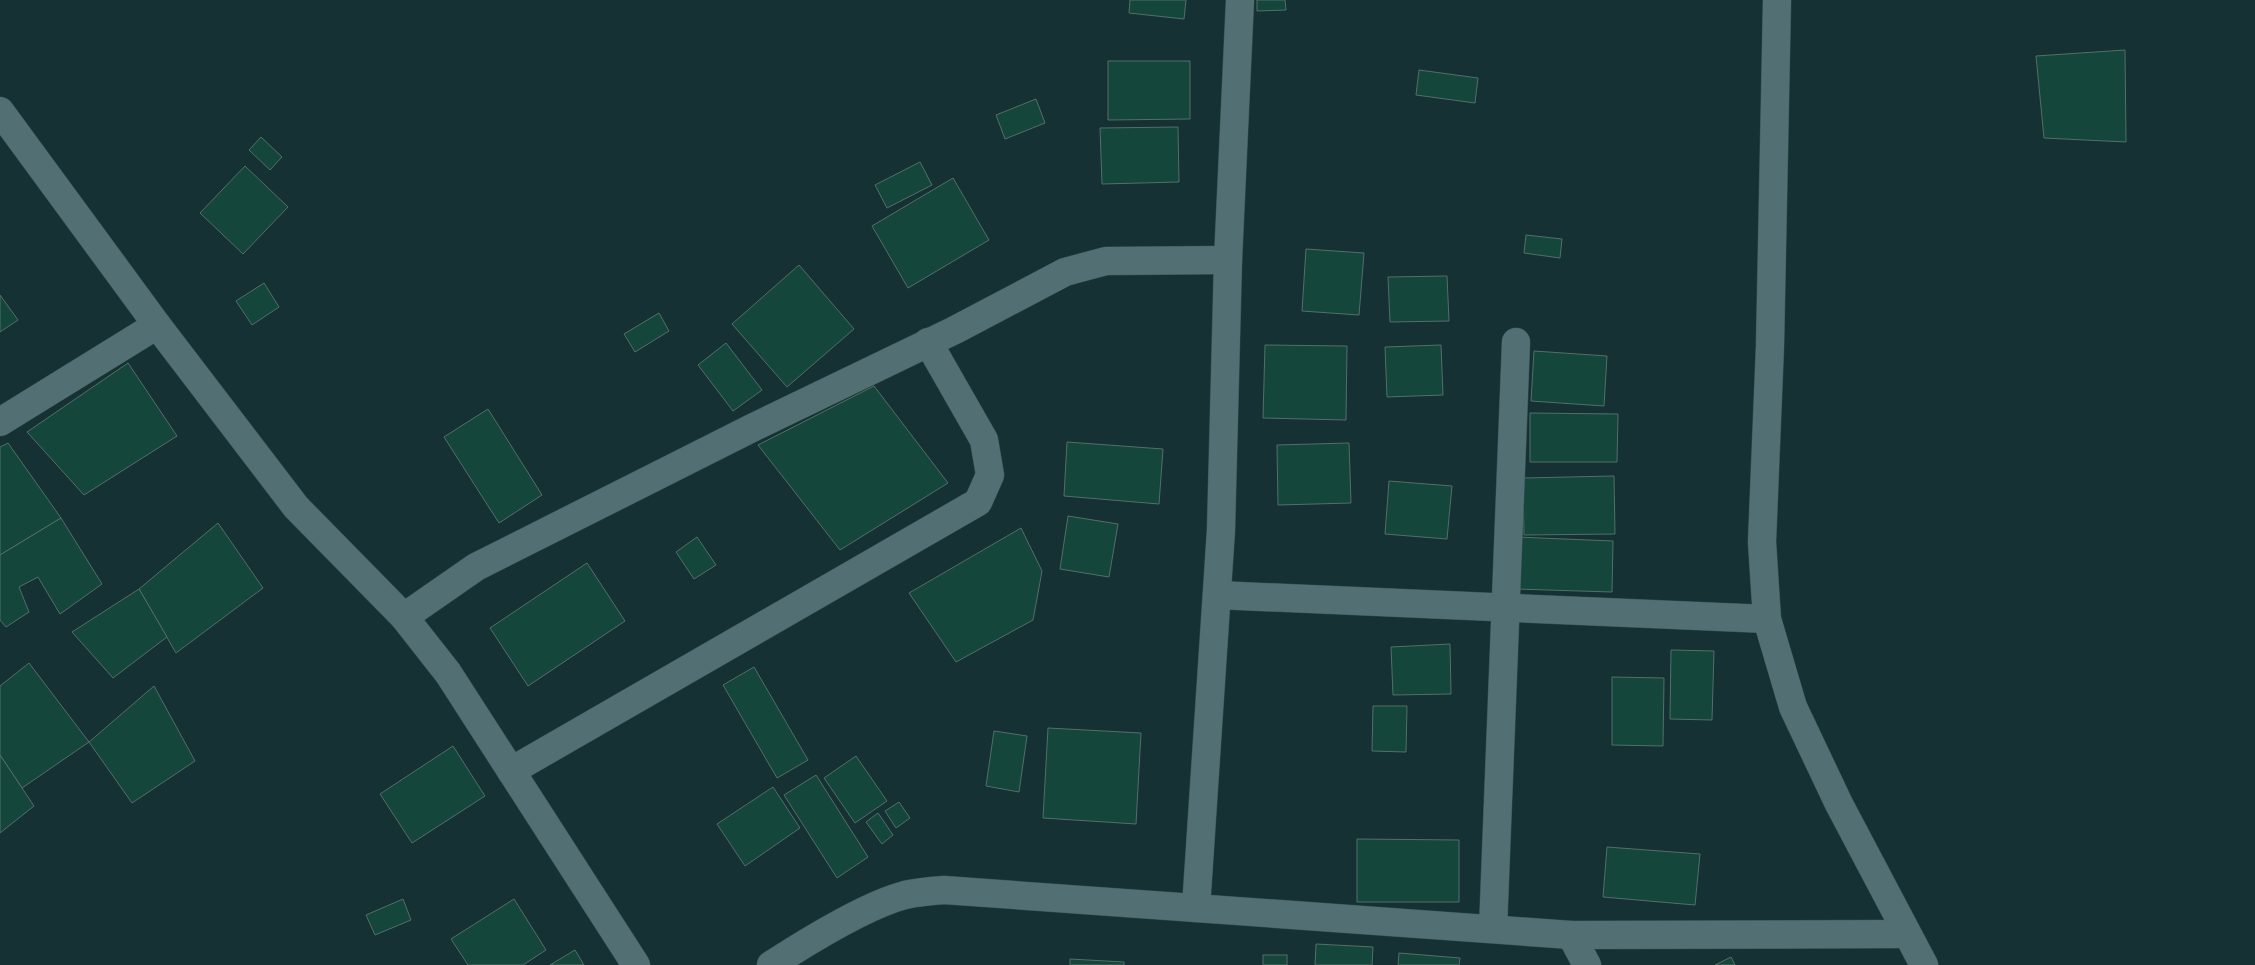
<svg xmlns="http://www.w3.org/2000/svg" width="2255" height="965" font-family="Rubik,sans-serif">
	<rect width="100%" height="100%" fill="#153134"/>
	<g fill="#14463c" stroke="#536f68">
		<polygon points="1130,0 1186,0 1184,19 1129,13"/>
		<polygon points="1257,0 1285,0 1286,10 1257,11"/>
		<polygon points="2125,50 2126,142 2044,138 2036,56"/>
		<polygon points="1108,61 1190,61 1190,119 1108,120"/>
		<polygon points="1419,70 1478,78 1475,103 1416,95"/>
		<polygon points="1036,99 1045,123 1005,139 996,115"/>
		<polygon points="1178,127 1179,182 1102,184 1100,128"/>
		<polygon points="261,137 282,157 270,170 249,150"/>
		<polygon points="920,162 932,185 887,208 875,185"/>
		<polygon points="245,166 288,207 243,254 200,213"/>
		<polygon points="953,178 989,240 908,288 872,226"/>
		<polygon points="1526,235 1562,239 1560,258 1524,253"/>
		<polygon points="1306,249 1364,253 1359,315 1302,311"/>
		<polygon points="799,265 854,329 787,387 732,324"/>
		<polygon points="1447,276 1449,321 1390,322 1388,277"/>
		<polygon points="264,283 279,307 252,325 236,301"/>
		<polygon points="0,295 18,320 0,332"/>
		<polygon points="659,313 669,331 635,352 624,334"/>
		<polygon points="726,343 762,390 733,411 698,365"/>
		<polygon points="1265,345 1347,346 1346,420 1263,418"/>
		<polygon points="1441,345 1443,395 1387,397 1385,347"/>
		<polygon points="1534,351 1607,356 1604,406 1531,401"/>
		<polygon points="128,363 177,436 84,495 27,432"/>
		<polygon points="874,386 948,483 840,550 758,445"/>
		<polygon points="488,409 542,495 499,523 444,437"/>
		<polygon points="1530,413 1618,414 1617,462 1530,462"/>
		<polygon points="1067,442 1163,449 1159,504 1064,496"/>
		<polygon points="8,443 61,518 0,555 0,447"/>
		<polygon points="1349,443 1351,503 1278,505 1277,445"/>
		<polygon points="1614,476 1615,534 1524,535 1523,478"/>
		<polygon points="1389,481 1452,486 1447,539 1385,534"/>
		<polygon points="1068,516 1118,524 1109,577 1060,569"/>
		<polygon points="61,518 102,584 60,614 38,577 19,587 29,612 6,627 0,620 0,555"/>
		<polygon points="218,523 263,588 176,653 139,589"/>
		<polygon points="1021,528 1042,571 1033,620 956,662 909,593"/>
		<polygon points="697,537 716,565 694,579 676,552"/>
		<polygon points="1516,537 1613,541 1612,592 1515,589"/>
		<polygon points="587,563 625,621 528,686 490,628"/>
		<polygon points="139,589 167,637 113,678 72,632"/>
		<polygon points="1450,644 1451,694 1393,695 1391,647"/>
		<polygon points="1671,650 1714,651 1712,720 1670,719"/>
		<polygon points="29,663 89,742 22,788 0,755 0,686"/>
		<polygon points="754,667 808,760 777,778 723,685"/>
		<polygon points="1612,677 1664,678 1663,746 1612,745"/>
		<polygon points="154,686 195,761 132,803 89,742"/>
		<polygon points="1373,706 1407,706 1406,752 1372,751"/>
		<polygon points="1048,728 1141,733 1136,824 1043,818"/>
		<polygon points="994,731 1027,736 1019,792 986,786"/>
		<polygon points="453,746 485,796 412,843 380,794"/>
		<polygon points="0,755 34,806 0,833"/>
		<polygon points="856,756 887,801 855,823 824,778"/>
		<polygon points="816,775 868,857 837,878 784,795"/>
		<polygon points="773,787 800,828 745,866 717,824"/>
		<polygon points="899,802 910,818 896,828 885,811"/>
		<polygon points="878,813 893,835 882,844 866,822"/>
		<polygon points="1357,839 1459,840 1459,902 1357,902"/>
		<polygon points="1607,847 1700,854 1695,905 1603,897"/>
		<polygon points="403,899 411,920 375,935 366,915"/>
		<polygon points="514,899 546,950 523,965 468,965 451,939"/>
		<polygon points="1316,944 1373,947 1372,965 1315,965"/>
		<polygon points="575,950 584,965 550,965"/>
		<polygon points="1399,953 1460,958 1459,965 1398,965"/>
		<rect x="1263" y="955" width="24" height="10"/>
		<polygon points="1731,957 1735,965 1715,965"/>
		<polygon points="1070,959 1124,962 1124,965 1070,965"/>
	</g>
	<g fill="none" stroke-linecap="round" stroke-linejoin="round">
		<defs>
			<g id="minor">
				<polyline points="1777,0 1770,346 1762,542 1767,619 1793,707 1839,804 1924,965"/>
				<polyline points="0,111 157,325 296,507 404,617 448,673 636,965"/>
				<polyline points="0,422 157,325"/>
				<polyline points="1217,595 1767,619"/>
				<polyline points="404,617 476,567 754,427 955,330 1065,272 1106,261 1228,260"/>
				<polyline points="511,771 978,502 990,475 984,440 928,342"/>
				<polyline points="1196,908 1221,530 1228,260 1240,0"/>
				<polyline points="1493,929 1516,342"/>
				<polyline points="1571,935 1587,965"/>
				<path d="M771,965C805,943 867,905 905,895C918,892 931,891 944,890L1571,935L1907,934"/>
			</g>
		</defs>
		<use href="#minor" stroke="#384f51" stroke-width="29"/>
		<use href="#minor" stroke="#527073" stroke-width="28"/>
	</g>
</svg>
